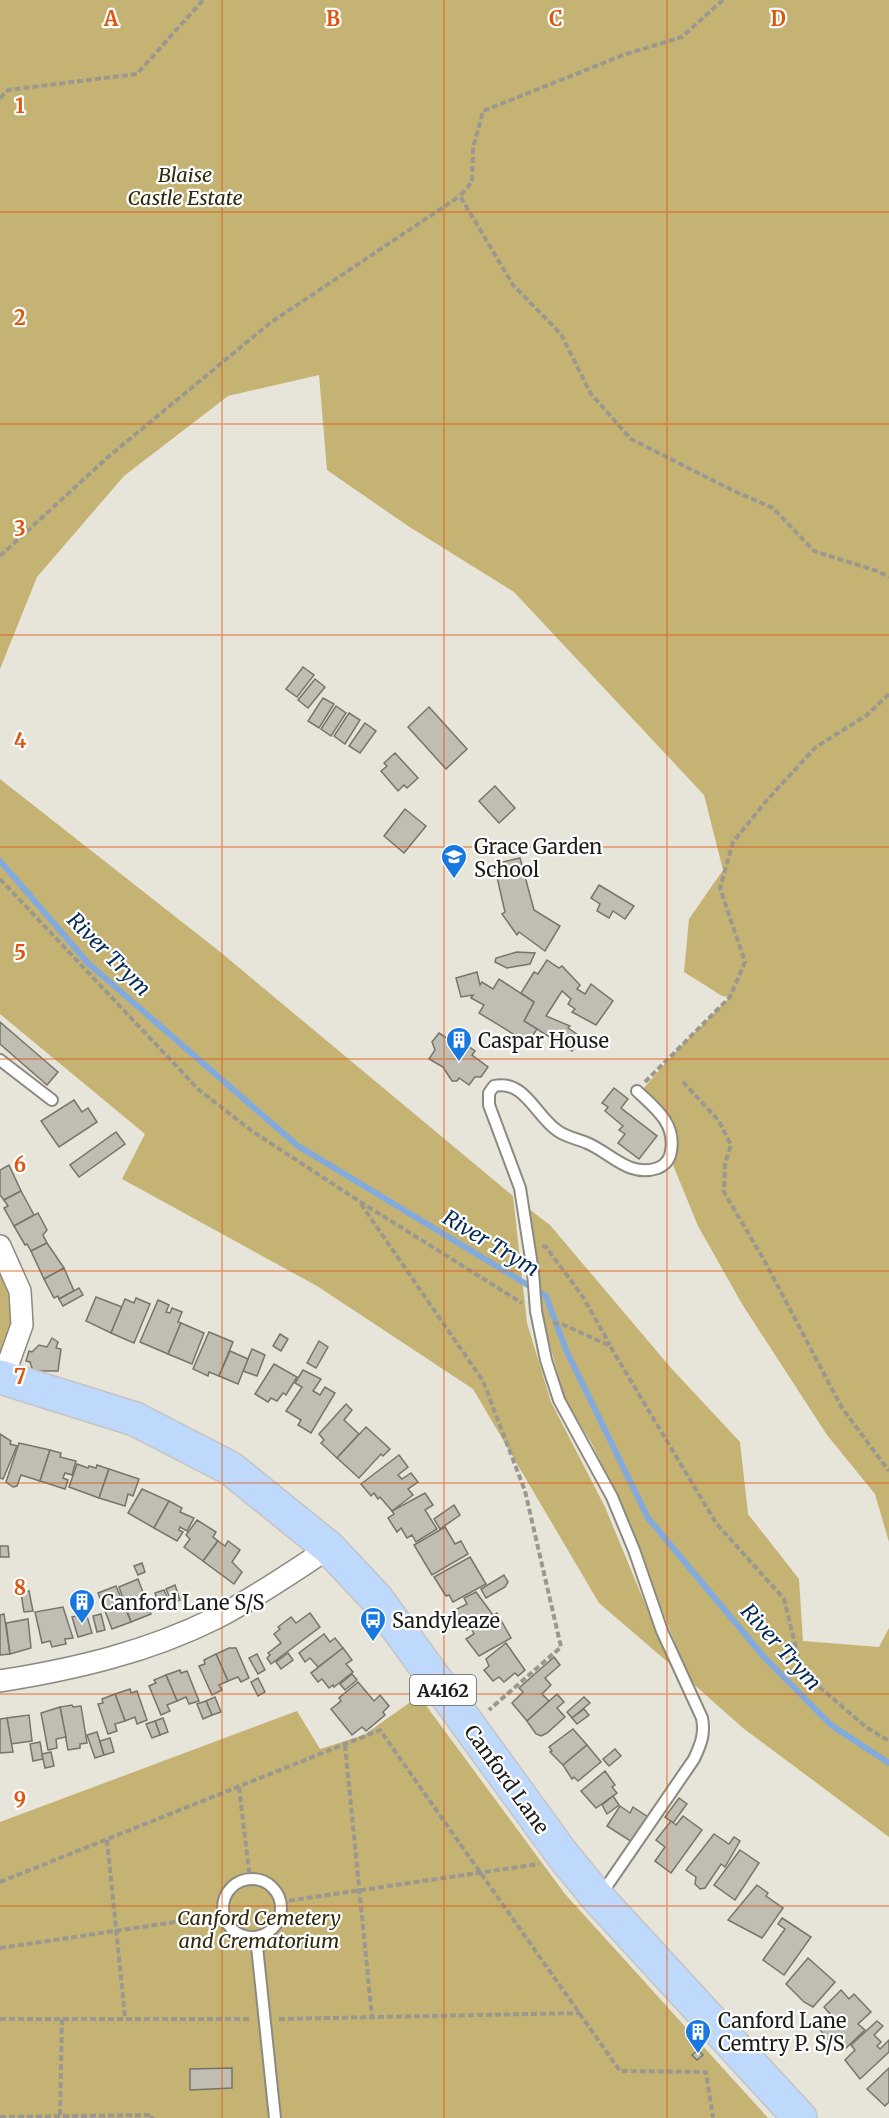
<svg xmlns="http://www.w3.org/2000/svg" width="889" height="2118" font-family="Merriweather,serif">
	<rect width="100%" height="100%" fill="#e7e4d9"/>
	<g fill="#c5b374">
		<path d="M0,0H889V1542L875,1494L827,1435L742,1304L698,1226L673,1165C687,1131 665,1112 643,1089L677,1050L730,997L722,996L684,972L689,919L723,870L704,795L514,592L408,526L327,470L319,375L228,396L124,476L37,577L0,669Z"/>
		<polygon points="0,779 219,951 513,1196 527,1323 551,1402 605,1507 670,1664 599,1603 473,1389 317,1286 122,1179 145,1134 0,1014"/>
		<polygon points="529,1209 550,1225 671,1368 740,1442 748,1514 799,1579 803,1641 879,1647 889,1628 889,1837 743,1728 690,1681 618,1498 592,1444 565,1399 542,1317"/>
		<path d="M0,1267C17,1307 14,1316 0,1357Z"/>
		<polygon points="419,1696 565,1894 768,2118 0,2118 0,1822 297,1711 320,1749 364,1735"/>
	</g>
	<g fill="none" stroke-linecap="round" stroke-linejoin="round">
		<polyline stroke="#82aadd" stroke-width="6" points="0,861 89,964 298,1146 546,1296 566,1350 648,1518 764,1657 831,1725 889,1763"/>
	</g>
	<g fill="#c0bdb2" stroke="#77746a" stroke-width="1.5">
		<polygon points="303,667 314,675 297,697 286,689"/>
		<polygon points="315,679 325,687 308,708 298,700"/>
		<polygon points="323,698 334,704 319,728 308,721"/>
		<polygon points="336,706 346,713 331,736 321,729"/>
		<polygon points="429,707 467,749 446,769 408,727"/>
		<polygon points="349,713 360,720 345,744 334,736"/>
		<polygon points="365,723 376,731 360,753 349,746"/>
		<polygon points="395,753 418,778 407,788 404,785 398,791 381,771 387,766 384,763"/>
		<polygon points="495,786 515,808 499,823 479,801"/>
		<polygon points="405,809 426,826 404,853 384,836"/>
		<polygon points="520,858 534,910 560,926 545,951 519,932 517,935 502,914 505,912 494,864"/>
		<polygon points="599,885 634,906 625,919 613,911 609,918 597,911 600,904 591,898"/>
		<polygon points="517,952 535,953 530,964 507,968 495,962 496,958"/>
		<polygon points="547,960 559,968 562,966 580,985 577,989 585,994 591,984 613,1001 596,1025 572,1012 575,1009 568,1004 571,999 562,991 546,1016 570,1026 568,1028 581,1037 572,1051 524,1021 534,1002 521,993 534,972 538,974"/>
		<polygon points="477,972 480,985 482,982 493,989 499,979 534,1002 524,1021 537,1029 528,1043 479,1013 484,1005 471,998 473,995 461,997 456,978"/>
		<polygon points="0,1022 58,1072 47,1085 0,1044"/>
		<polygon points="439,1033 459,1046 462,1042 475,1051 472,1055 488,1067 481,1077 475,1077 469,1085 459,1078 457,1081 452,1081 443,1067 429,1059 435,1050 432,1042"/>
		<polygon points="614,1088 628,1099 621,1108 657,1136 639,1159 618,1143 625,1134 619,1130 623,1126 605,1111 608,1107 602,1103"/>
		<polygon points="74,1100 82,1112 88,1108 97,1122 59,1147 41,1121"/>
		<polygon points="116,1132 125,1144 79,1177 70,1165"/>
		<polygon points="9,1165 21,1191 4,1200 0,1195 0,1170"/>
		<polygon points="21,1191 34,1215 14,1226 4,1208 8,1206 4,1200"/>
		<polygon points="38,1213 47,1230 43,1235 47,1243 31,1251 27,1244 25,1245 14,1226"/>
		<polygon points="47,1243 64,1268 44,1279 31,1251"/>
		<polygon points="64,1268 74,1291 59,1299 58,1296 54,1298 44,1279"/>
		<polygon points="79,1288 83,1295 63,1306 59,1299"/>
		<polygon points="96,1297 122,1307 111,1333 86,1321"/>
		<polygon points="136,1298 150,1304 134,1343 111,1333 125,1299 134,1303"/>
		<polygon points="158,1300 169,1305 166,1312 170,1313 172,1308 182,1312 178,1322 181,1323 168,1354 140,1342"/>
		<polygon points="181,1323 204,1333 192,1364 168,1354"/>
		<polygon points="209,1332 233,1342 219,1376 209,1372 208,1376 193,1369"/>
		<polygon points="280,1334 288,1339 281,1351 273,1346"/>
		<polygon points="52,1338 58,1342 56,1348 61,1349 58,1371 33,1371 30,1362 26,1361 29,1351 32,1352 39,1345 47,1347"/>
		<polygon points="319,1341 328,1347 316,1368 307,1363"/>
		<polygon points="252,1349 265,1355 257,1376 243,1371"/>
		<polygon points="230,1351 248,1359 238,1384 219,1376"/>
		<polygon points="274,1364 297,1377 286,1395 283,1393 277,1401 271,1398 268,1402 255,1394"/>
		<polygon points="303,1370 321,1379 313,1391 320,1395 325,1387 335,1393 311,1433 298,1425 301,1420 286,1411 302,1387 295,1383"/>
		<polygon points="346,1404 352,1410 344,1420 359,1434 337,1458 321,1443 324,1440 319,1434"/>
		<polygon points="366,1427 390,1449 383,1456 381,1454 359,1478 337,1458"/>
		<polygon points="0,1434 11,1441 10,1444 17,1446 3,1479 0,1478"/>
		<polygon points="19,1443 50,1450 40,1481 21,1475 17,1486 13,1487 6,1482"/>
		<polygon points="50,1450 61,1453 60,1457 76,1461 72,1475 65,1473 63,1478 68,1480 65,1489 40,1481"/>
		<polygon points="399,1455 408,1467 398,1475 402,1479 411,1473 418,1482 408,1489 413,1495 392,1511 380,1497 378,1499 374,1493 371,1496 361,1484"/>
		<polygon points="77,1464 88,1468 89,1466 96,1468 97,1465 109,1469 99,1498 69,1487"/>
		<polygon points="109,1469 139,1479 133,1496 128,1494 125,1506 99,1498"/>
		<polygon points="142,1489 169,1501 154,1528 128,1513"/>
		<polygon points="425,1493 433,1505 425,1510 437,1529 416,1542 412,1535 407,1538 401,1528 397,1532 388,1518 394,1514 392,1511"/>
		<polygon points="169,1501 182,1508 180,1512 194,1518 187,1531 180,1527 179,1530 183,1532 177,1541 154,1528"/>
		<polygon points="454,1505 460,1515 440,1529 434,1519"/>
		<polygon points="197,1520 216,1532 213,1537 218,1541 203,1561 184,1547 190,1539 186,1535"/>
		<polygon points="445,1527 455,1544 461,1541 468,1554 432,1575 414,1545"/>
		<polygon points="218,1541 225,1546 228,1541 240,1550 232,1562 242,1572 234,1584 203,1561"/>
		<polygon points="0,1546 8,1546 9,1557 0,1557"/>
		<polygon points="470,1557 486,1584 453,1602 449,1595 446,1596 434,1577"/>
		<polygon points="142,1563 145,1572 138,1575 134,1566"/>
		<polygon points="504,1575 508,1582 505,1587 486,1598 481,1589"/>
		<polygon points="138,1579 151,1614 131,1622 119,1587"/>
		<polygon points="175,1585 180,1600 172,1603 166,1589"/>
		<polygon points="116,1586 131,1622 112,1629 98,1593"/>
		<polygon points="164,1590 170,1604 160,1608 155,1593"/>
		<polygon points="29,1591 33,1611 24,1612 21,1593"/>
		<polygon points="476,1592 493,1615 467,1630 464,1624 459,1626 451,1612 467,1604 464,1598"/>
		<polygon points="63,1607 73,1638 65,1639 66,1644 52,1647 50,1641 42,1643 35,1612"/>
		<polygon points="86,1613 92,1633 78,1637 72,1617"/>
		<polygon points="310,1613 320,1627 271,1664 267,1658 270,1655 268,1653 281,1643 274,1634 280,1629 278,1627 291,1617 296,1623"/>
		<polygon points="497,1613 511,1638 479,1656 466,1639 474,1634 471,1628"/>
		<polygon points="4,1614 10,1654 0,1655 0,1615"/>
		<polygon points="101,1614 105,1630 97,1632 93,1616"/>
		<polygon points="28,1619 31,1648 10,1654 6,1623"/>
		<polygon points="324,1634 330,1642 335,1638 343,1648 318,1667 310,1658 305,1662 299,1653"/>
		<polygon points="506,1643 525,1670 518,1676 515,1673 504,1682 499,1677 493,1681 484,1670 489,1666 486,1659"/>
		<polygon points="229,1648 236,1648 249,1678 241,1682 238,1677 228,1681 216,1654"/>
		<polygon points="343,1648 352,1660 346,1664 353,1672 334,1687 333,1685 329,1688 322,1679 318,1682 311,1673"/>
		<polygon points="288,1653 293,1660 281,1669 276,1662"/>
		<polygon points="216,1654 228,1681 219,1685 222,1690 212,1695 199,1666 205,1664 204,1660"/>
		<polygon points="257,1654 265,1670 258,1674 249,1658"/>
		<polygon points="554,1657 560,1665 545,1678 551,1685 542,1694 549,1701 527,1721 512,1703 523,1692 519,1688"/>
		<polygon points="180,1670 181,1673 187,1671 199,1701 189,1704 186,1697 177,1701 166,1675"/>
		<polygon points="352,1674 357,1680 345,1690 340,1684"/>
		<polygon points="166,1675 177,1701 167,1705 170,1711 161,1715 149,1686 156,1683 154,1680"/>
		<polygon points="258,1678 265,1692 258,1696 251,1682"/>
		<polygon points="358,1682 374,1701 380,1695 389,1706 383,1712 385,1715 366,1731 362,1727 352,1735 331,1709 341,1701 339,1698"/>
		<polygon points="130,1689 131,1693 137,1691 147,1720 137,1724 135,1717 125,1721 115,1694"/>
		<polygon points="115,1694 125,1721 115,1724 117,1731 108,1734 98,1704 103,1703 102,1699"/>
		<polygon points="557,1694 564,1702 557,1708 565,1717 547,1733 541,1736 536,1734 527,1721"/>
		<polygon points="215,1697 221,1712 212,1715 206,1701"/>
		<polygon points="584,1697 590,1703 572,1718 567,1712"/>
		<polygon points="206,1701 212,1715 203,1719 197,1704"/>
		<polygon points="72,1705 73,1707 81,1706 87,1743 80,1744 80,1748 68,1750 60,1707"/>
		<polygon points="60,1707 66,1737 56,1739 57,1748 48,1750 41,1713"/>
		<polygon points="584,1709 589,1715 577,1724 572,1718"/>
		<polygon points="29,1715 32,1741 11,1744 7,1718"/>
		<polygon points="7,1718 13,1752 0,1753 0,1719"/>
		<polygon points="163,1718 168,1732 160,1735 155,1721"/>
		<polygon points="155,1721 160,1735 152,1738 146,1724"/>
		<polygon points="573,1729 587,1745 563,1765 550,1752 552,1751 549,1747"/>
		<polygon points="97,1732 104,1755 95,1758 87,1735"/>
		<polygon points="110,1738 114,1752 104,1755 100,1741"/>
		<polygon points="40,1742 43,1759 33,1761 30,1744"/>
		<polygon points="587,1745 601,1762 578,1781 574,1777 572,1779 563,1765"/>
		<polygon points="615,1749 621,1756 609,1766 603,1759"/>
		<polygon points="51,1752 54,1766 45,1768 42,1754"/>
		<polygon points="605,1771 615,1785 612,1787 617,1793 596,1808 581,1791"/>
		<polygon points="613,1796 619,1805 607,1814 602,1805"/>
		<polygon points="679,1798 687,1804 673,1823 665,1817"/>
		<polygon points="620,1806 630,1813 633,1807 648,1817 632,1842 607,1826"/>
		<polygon points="683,1816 702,1830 671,1873 655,1861 665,1847 656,1840 671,1821 676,1825"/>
		<polygon points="714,1834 729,1844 734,1837 740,1841 725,1867 721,1864 705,1888 700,1889 695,1884 696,1877 686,1870"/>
		<polygon points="740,1850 759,1863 735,1900 714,1885"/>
		<polygon points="757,1885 768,1893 766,1896 783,1908 762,1938 728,1920"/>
		<polygon points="782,1918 811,1937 784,1975 763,1960 785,1929 778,1924"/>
		<polygon points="808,1958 835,1982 813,2007 804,2002 786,1984"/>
		<polygon points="841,1990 849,1999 854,1994 871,2012 858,2024 865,2030 843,2051 837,2044 834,2048 818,2027 831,2015 824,2007"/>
		<polygon points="877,2021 883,2026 874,2035 881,2042 877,2046 880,2049 889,2040 889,2052 860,2079 845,2060 855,2050 851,2045"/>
		<polygon points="698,2050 703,2055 697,2060 692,2055"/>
		<polygon points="232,2068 232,2088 190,2090 190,2069"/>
		<polygon points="889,2068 889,2102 885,2106 867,2089"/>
	</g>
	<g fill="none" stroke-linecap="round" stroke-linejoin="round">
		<defs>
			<g id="service">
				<polyline points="0,1060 52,1100"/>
				<circle cx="252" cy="1908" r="29"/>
				<path d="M600,1896L694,1759C701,1744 705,1734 702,1718L662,1631L634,1550L612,1497L559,1400L546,1360L536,1311L533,1272L520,1188L489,1105V1093L494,1086C525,1079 536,1117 558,1131C566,1137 578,1139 587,1143C611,1153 629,1178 658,1168C665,1165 670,1159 671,1151C676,1123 655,1108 637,1091"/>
				<polyline points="256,1937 275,2118"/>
			</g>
			<g id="minor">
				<polyline points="0,1246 20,1291 22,1325 3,1378"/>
				<path d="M0,1681C75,1669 148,1652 216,1618C255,1598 292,1572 329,1548"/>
			</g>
			<polyline id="primary" points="0,1377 135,1419 230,1468 329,1548 376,1598 562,1854 598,1898 800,2118"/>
		</defs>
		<use href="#service" stroke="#8c8a80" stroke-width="14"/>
		<use href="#minor" stroke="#8c8a80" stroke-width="24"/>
		<use href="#primary" stroke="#c4c4c3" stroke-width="36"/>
		<g stroke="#9a988f" stroke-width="4" stroke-dasharray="6 3" stroke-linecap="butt">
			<polyline points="723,0 682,37 626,54 483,111 473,148 472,182 460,196 513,285 561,334 591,394 631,439 734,491 773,508 814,551 877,571 889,577"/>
			<polyline points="0,98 8,90 137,74 203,0"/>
			<polyline points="0,556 108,457 270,323 460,196"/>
			<polyline points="0,879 199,1090 252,1131 359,1201 522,1303"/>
			<polyline points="645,1082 730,997 745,962 720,888 733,842 767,800 816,747 867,715 889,694"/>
			<polyline points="683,1082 719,1121 731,1145 725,1164 724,1192 764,1260 842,1408 889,1471"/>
			<polyline points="361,1204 483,1381 525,1491 561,1647 489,1710"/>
			<polyline points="542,1246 546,1247 583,1297 610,1345"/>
			<polyline points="553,1323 562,1324 610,1346 716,1523 784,1599 802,1672 866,1727 889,1741"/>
			<polyline points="345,1745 372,2017"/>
			<polyline points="239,1787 250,1879"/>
			<polyline points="107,1840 125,2017"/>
			<polyline points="0,1882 380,1730 620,2071 706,2072 713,2118"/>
			<polyline points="280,1902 539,1864"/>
			<polyline points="0,1948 223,1915"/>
			<polyline points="0,2019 250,2019"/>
			<polyline points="279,2019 580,2013"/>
			<polyline points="60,2115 62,2019"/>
			<polyline points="0,2117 152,2115 152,2118"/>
		</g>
		<use href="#service" stroke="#fff" stroke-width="10"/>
		<use href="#minor" stroke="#fff" stroke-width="21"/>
		<use href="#primary" stroke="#bed9fb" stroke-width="33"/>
	</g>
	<path fill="none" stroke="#de560d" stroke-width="1.5" stroke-opacity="0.55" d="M222,0V2118M444,0V2118M667,0V2118M0,212H889M0,424H889M0,635H889M0,847H889M0,1059H889M0,1271H889M0,1483H889M0,1694H889M0,1906H889"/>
	<defs>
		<symbol id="school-pin" viewBox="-11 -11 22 30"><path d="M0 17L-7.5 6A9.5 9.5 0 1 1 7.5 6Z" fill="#1678e0" stroke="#fff"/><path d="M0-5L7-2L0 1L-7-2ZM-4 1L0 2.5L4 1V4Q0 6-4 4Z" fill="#fff"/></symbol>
		<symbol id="building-pin" viewBox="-11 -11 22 30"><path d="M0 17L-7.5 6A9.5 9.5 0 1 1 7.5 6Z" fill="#1678e0" stroke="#fff"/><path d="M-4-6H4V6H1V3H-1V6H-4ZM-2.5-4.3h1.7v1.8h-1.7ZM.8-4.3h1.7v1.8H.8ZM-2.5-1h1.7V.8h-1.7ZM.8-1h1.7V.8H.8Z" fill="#fff"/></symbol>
		<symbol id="bus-pin" viewBox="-11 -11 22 30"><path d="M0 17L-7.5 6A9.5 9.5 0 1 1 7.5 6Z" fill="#1678e0" stroke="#fff"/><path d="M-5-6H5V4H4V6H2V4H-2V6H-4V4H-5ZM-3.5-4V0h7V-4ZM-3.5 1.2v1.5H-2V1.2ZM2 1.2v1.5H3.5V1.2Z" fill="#fff"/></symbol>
	</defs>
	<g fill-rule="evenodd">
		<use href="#school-pin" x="439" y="842" width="30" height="40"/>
		<use href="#building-pin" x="444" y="1025" width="30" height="40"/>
		<use href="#building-pin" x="67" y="1587" width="30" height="40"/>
		<use href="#bus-pin" x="358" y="1605" width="30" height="40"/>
		<use href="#building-pin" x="683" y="2017" width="30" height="40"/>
	</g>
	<g text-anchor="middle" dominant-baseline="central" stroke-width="4.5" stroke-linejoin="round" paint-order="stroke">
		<rect fill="#fff" stroke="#605f5d" stroke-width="1.5" x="410" y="1675" width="66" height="30" rx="4.5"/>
		<g font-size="18" font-weight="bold" fill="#1c1b17">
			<text x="443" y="1690">A4162</text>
		</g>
		<g font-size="20" font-style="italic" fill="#31290b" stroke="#fff">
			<text x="185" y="174">Blaise<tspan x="185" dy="23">Castle Estate</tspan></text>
			<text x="259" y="1917">Canford Cemetery<tspan x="259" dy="23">and Crematorium</tspan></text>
		</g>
		<g font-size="20" fill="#1c1b17" stroke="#fff" text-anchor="start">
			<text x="474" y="846">Grace Garden<tspan x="474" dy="23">School</tspan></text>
			<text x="478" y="1040">Caspar House</text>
			<text x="101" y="1602">Canford Lane S/S</text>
			<text x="392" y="1620">Sandyleaze</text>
			<text x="718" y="2020">Canford Lane<tspan x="718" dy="23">Cemtry P. S/S</tspan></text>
		</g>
		<g font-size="20" fill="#1c1b17" stroke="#fff">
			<text transform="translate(507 1779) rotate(54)">Canford Lane</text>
		</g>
		<g font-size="21" font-style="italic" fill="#012957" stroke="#fff">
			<text transform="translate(109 954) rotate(45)">River Trym</text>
			<text transform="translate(491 1243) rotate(31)">River Trym</text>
			<text transform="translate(781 1647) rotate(48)">River Trym</text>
		</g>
	</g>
	<g font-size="20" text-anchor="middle" font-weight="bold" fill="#de560d" stroke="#fff" stroke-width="4.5" stroke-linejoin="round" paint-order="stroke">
		<text x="111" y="26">A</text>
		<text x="333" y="26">B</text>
		<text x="556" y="26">C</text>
		<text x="778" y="26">D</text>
		<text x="20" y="113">1</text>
		<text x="20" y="325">2</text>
		<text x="20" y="536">3</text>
		<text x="20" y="748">4</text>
		<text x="20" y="960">5</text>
		<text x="20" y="1172">6</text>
		<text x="20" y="1384">7</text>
		<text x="20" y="1595">8</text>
		<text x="20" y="1807">9</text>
	</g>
</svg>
